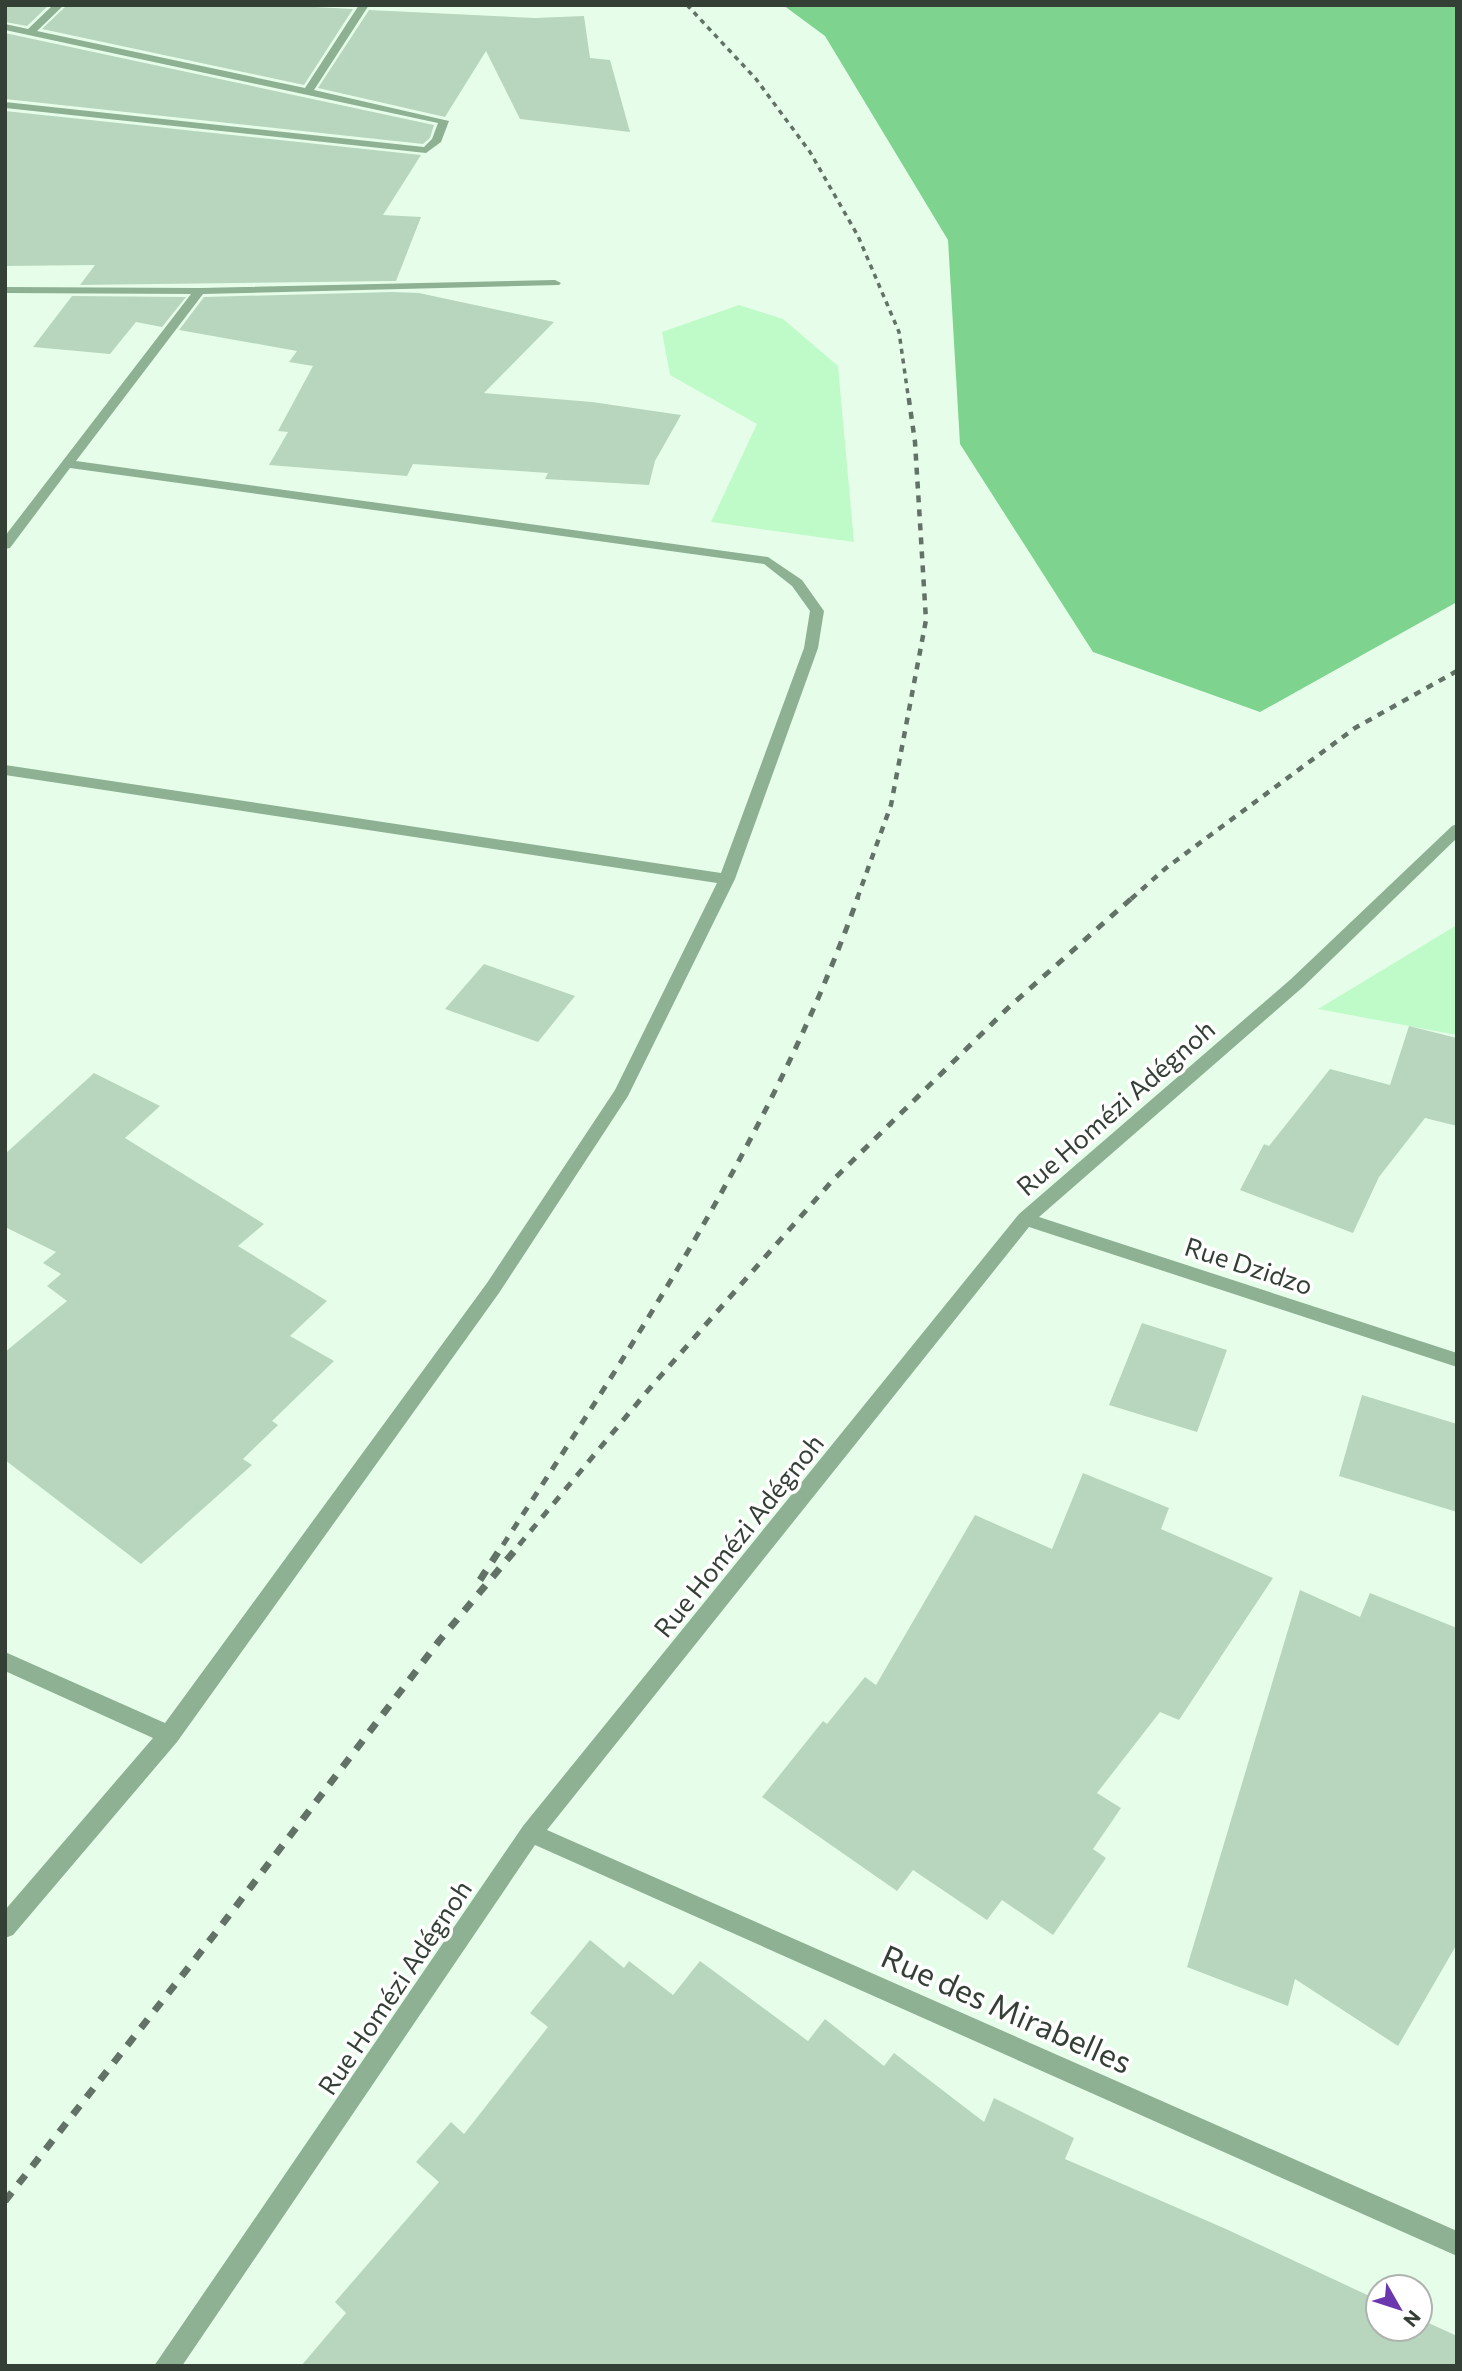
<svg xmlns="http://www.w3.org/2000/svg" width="1462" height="2371" font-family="Commissioner,sans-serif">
	<rect width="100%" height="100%" fill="#e6fee9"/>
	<g fill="#bffbc8">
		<polygon points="739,305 783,319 838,366 854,542 711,522 757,424 670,375 662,332"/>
		<polygon points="1457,925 1457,1035 1318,1009"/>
	</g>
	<polygon fill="#7ed38f" points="783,5 1457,5 1457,602 1260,712 1093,652 960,444 948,240 825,36"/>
	<g fill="#b8d6bd">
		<polygon points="5,5 49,5 27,26 5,22"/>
		<polygon points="67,5 276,5 353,9 304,85 42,29"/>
		<polygon points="369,10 535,18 584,16 590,58 610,60 630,132 520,119 486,51 445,117 318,88"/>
		<polygon points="5,33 434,125 430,138 423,144 5,99"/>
		<polygon points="5,111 421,155 383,215 421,217 396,281 80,285 95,265 5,266"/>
		<polygon points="392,292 419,293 554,322 484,393 592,402 681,415 655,461 649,485 545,479 548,473 413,464 407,476 269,465 288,432 278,431 313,366 289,362 297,351 179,330 204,297"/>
		<polygon points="72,296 186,297 162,327 136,322 110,354 33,347"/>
		<polygon points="484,964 575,996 538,1042 445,1009"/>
		<polygon points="1409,1026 1457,1038 1457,1126 1425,1118 1379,1177 1353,1233 1240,1190 1264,1144 1269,1146 1330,1069 1390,1085"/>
		<polygon points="94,1073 160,1106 125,1138 264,1224 238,1246 327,1301 290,1336 334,1361 272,1421 278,1425 243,1459 252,1465 141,1564 5,1460 5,1352 67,1301 47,1286 61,1274 43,1263 56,1252 5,1227 5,1154"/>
		<polygon points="1142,1323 1227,1350 1197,1432 1109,1405"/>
		<polygon points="1362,1395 1457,1424 1457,1512 1339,1476"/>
		<polygon points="1083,1473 1169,1508 1161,1529 1273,1578 1179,1720 1160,1712 1097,1793 1121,1808 1093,1849 1106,1858 1053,1935 1002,1900 987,1920 913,1870 897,1891 762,1797 823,1721 827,1724 865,1677 876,1685 975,1515 1052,1549"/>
		<polygon points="1300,1590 1360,1617 1370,1593 1457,1628 1457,1944 1398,2046 1295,1979 1288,2006 1187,1967"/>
		<polygon points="590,1940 624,1968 629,1961 673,1995 700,1961 808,2041 825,2019 884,2066 894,2053 984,2122 994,2098 1074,2138 1065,2159 1226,2229 1378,2300 1378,2329 1420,2329 1420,2319 1457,2336 1457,2366 301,2366 346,2313 335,2302 439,2182 416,2162 451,2122 464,2134 548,2027 530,2013"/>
	</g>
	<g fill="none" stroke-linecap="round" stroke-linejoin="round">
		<g fill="#8eb194" fill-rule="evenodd">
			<polygon points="53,5 64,5 37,31 305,88 359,5 369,5 314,90 449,121 441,142 426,153 5,108 5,102 424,147 432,139 438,123 5,30 5,24 28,29"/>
			<polygon points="555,280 561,283 559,285 203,294 76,461 768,557 802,580 824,611 818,648 735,879 628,1096 499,1293 177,1742 13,1935 5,1938 5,1910 153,1738 5,1671 5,1652 165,1723 487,1283 615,1090 717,883 5,775 5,765 721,873 804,648 810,611 792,586 764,564 70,468 10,548 5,549 5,536 191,294 5,293 5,287 200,288"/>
			<polygon points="1457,824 1457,838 1303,987 1039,1217 1457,1353 1457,1367 1029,1227 547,1830 1457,2231 1457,2256 535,1845 182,2366 154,2366 523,1826 1019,1214 1291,979 1452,826"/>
		</g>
		<polyline stroke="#637266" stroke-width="3.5" stroke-dasharray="5 5" stroke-linecap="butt" points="687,5 756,79 810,152 858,236 899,332 908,395"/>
		<g stroke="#637266" stroke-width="4.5" stroke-dasharray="7 7" stroke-linecap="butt">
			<polyline points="857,899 891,805 926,620 915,442 908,393"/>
			<polyline points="1131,899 1166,868 1355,728 1457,671"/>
		</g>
		<g stroke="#637266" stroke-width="5" stroke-dasharray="9 9" stroke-linecap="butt">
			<path d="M503,1545C637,1339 775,1130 858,897"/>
			<polyline points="519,1545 650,1388 832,1181 1008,1008 1133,897"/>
		</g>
		<g stroke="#637266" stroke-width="7" stroke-dasharray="11 11" stroke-linecap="butt">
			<polyline points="480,1580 504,1543"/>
			<polyline points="5,2201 214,1935 439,1641 521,1543"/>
		</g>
	</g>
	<g text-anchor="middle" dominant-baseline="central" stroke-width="7" stroke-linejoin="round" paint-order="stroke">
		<g font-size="26" fill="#344036" stroke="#fff">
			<text transform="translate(1115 1107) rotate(-41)">Rue Homézi Adégnoh</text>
			<text transform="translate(1249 1265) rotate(18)">Rue Dzidzo</text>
			<text transform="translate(738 1535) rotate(-51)">Rue Homézi Adégnoh</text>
			<text transform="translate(394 1987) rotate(-56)">Rue Homézi Adégnoh</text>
		</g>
		<g font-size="32" fill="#344036" stroke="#fff">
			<text transform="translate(1007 2008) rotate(24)">Rue des Mirabelles</text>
		</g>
	</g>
	<rect width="1462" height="2371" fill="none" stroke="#344036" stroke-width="14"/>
	<g transform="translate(1399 2308) rotate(129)"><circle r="33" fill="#ffffff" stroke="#aeb3af" stroke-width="2"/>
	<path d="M0-5L12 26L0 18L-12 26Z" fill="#6a37ae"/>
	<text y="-10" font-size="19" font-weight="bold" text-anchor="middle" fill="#344036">N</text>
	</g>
</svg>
